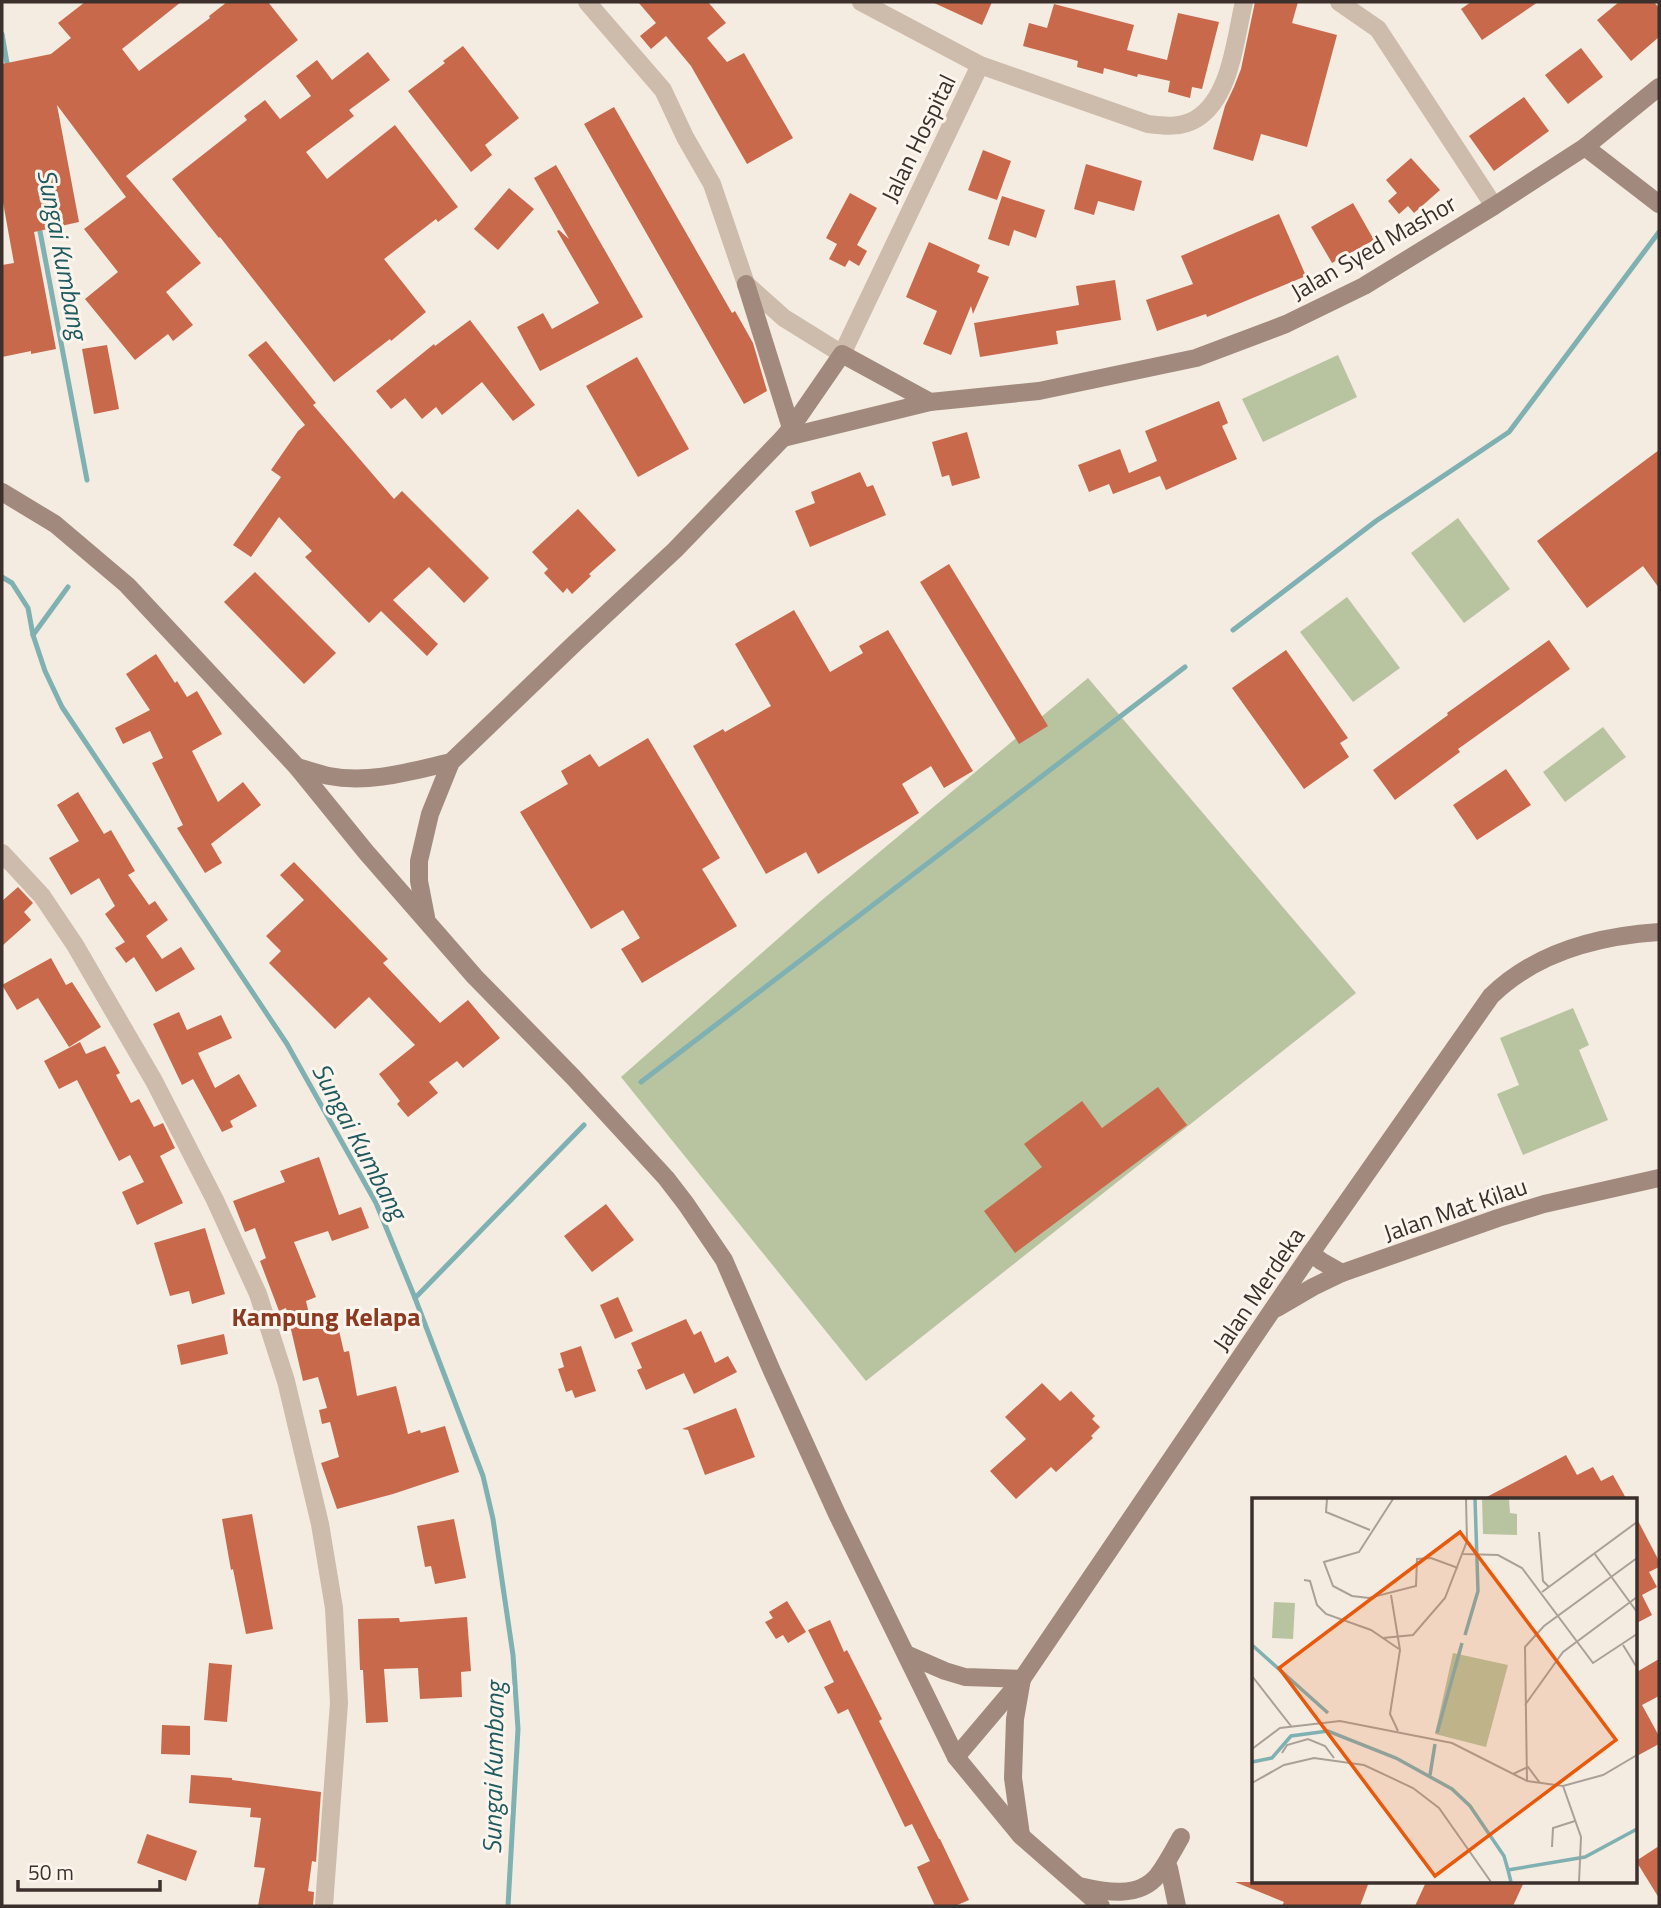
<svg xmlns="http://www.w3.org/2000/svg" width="1661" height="1908" font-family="'Titillium Web',sans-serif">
	<rect width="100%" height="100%" fill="#f4ebe1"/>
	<g fill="#b8c4a0">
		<polygon points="1338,355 1357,397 1263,442 1242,399"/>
		<polygon points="1458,518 1510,589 1464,623 1411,553"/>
		<polygon points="1347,597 1400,668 1353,702 1300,632"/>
		<polygon points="1088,678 1356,993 866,1381 621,1077 822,900"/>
		<polygon points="1603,727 1626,757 1565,802 1543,772"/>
		<polygon points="1573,1008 1589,1045 1579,1050 1608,1120 1523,1155 1497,1094 1519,1085 1500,1038"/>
	</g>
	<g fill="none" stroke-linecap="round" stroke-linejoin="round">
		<g stroke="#7fb0b2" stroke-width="5">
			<polyline points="2,34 8,69"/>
			<polyline points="39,226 87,480"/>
			<polyline points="2,577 12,583 28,608 33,635 45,671 62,707 287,1044 376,1203 415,1298 483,1476 493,1519 513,1655 518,1729 508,1906"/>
			<polyline points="1233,630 1376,521 1509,432 1659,232"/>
			<polyline points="33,635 68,587"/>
			<polyline points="641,1082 1185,667"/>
			<polyline points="415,1298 584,1125"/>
		</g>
	</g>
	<g fill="#c8694b">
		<polygon points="85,2 181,2 122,49 139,71 210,18 209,16 227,2 268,2 298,40 126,176 201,263 166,292 193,325 173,341 168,334 135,360 85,299 118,272 84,229 126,197 57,105 79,222 34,232 56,349 31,354 31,351 2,357 2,265 14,263 2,197 2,64 51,54 71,38 58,23"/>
		<polygon points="638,2 708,2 726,23 707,38 727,62 744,53 793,138 747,164 691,66 666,36 651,49 640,36 656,23"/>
		<polygon points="932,2 992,2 982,25"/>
		<polygon points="1255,2 1298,2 1292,23 1337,35 1307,147 1261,134 1253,161 1213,149 1225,106 1234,87 1241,69"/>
		<polygon points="1471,2 1538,2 1482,40 1461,9"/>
		<polygon points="1619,2 1654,2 1659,8 1659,37 1631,61 1597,20"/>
		<polygon points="1054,4 1134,25 1127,50 1167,60 1178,13 1219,22 1202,89 1192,87 1190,98 1168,92 1170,81 1138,74 1137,77 1104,68 1103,74 1077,67 1078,61 1023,46 1029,23 1047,28"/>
		<polygon points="463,46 519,118 485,145 492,155 471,172 408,91 445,63 443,61"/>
		<polygon points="1581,48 1603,77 1568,104 1545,75"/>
		<polygon points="368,52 390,80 349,110 354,116 306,152 327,179 395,125 458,207 438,222 436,219 384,259 426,312 391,341 390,339 334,382 220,237 219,238 172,179 247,120 244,116 265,100 280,119 311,96 296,76 317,60 332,80"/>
		<polygon points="1524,97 1549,131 1494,171 1469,136"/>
		<polygon points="614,107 732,313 735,311 753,343 767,391 744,404 584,124"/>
		<polygon points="983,150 1011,161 997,200 968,190"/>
		<polygon points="1411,158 1440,190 1414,213 1408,206 1399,214 1388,201 1397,193 1386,180"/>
		<polygon points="1086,164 1142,181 1134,211 1098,201 1094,215 1074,209"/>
		<polygon points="556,165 643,317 540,371 517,327 543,313 552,329 599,303 557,231 559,230 569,239 534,178"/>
		<polygon points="509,188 534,209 498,250 474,229"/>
		<polygon points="850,193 877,208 857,245 867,251 859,266 849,260 845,267 829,259 837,244 826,238"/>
		<polygon points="1002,196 1045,210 1036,238 1014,230 1009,246 988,239"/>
		<polygon points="1353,203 1374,240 1332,263 1311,227"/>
		<polygon points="1279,214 1306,276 1207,317 1206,314 1157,331 1146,300 1193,284 1181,256"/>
		<polygon points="929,242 980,265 977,272 989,277 973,314 971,306 951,355 923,344 937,311 906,297"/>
		<polygon points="1115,280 1121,320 1056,331 1058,344 980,357 974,323 1079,305 1076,286"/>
		<polygon points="470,320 535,405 513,421 482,382 442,415 436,407 422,419 405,398 391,409 376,391 434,344 435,346"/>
		<polygon points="266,341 316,403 313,405 394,499 402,491 489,578 464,603 429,567 393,600 438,644 427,656 381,611 369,623 305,557 312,551 279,517 251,557 233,545 281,477 271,470 298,431 305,425 248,355"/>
		<polygon points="107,345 119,409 94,414 82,349"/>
		<polygon points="637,357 689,449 638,477 586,386"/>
		<polygon points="1219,401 1228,423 1222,426 1237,459 1166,490 1160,476 1113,494 1109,484 1089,492 1078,465 1120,449 1129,473 1157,461 1145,431"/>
		<polygon points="967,432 980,478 952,486 949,475 942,477 932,442"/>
		<polygon points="1659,450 1659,588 1643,566 1587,608 1537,541"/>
		<polygon points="860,472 867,487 873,485 886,515 810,547 795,511 815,503 811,492"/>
		<polygon points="578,509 616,550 589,574 591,576 572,594 567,588 563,593 544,573 548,569 532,552"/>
		<polygon points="949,564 1048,726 1019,744 920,582"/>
		<polygon points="255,572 336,653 304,684 224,602"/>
		<polygon points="794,610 830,672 863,653 859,646 888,630 973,771 944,788 931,766 902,784 919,813 818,874 806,852 766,874 693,746 723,729 725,732 771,706 735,644"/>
		<polygon points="1549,640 1570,669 1458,749 1460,752 1395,800 1373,770 1448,715 1447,713"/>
		<polygon points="1286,650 1348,738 1340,743 1349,757 1304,789 1232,688"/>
		<polygon points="156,654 175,683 177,681 187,697 197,691 222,734 192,751 218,802 243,782 261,805 211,844 222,863 205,873 177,828 183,825 152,763 163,758 150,731 123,744 115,728 150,710 126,674"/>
		<polygon points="648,738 720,858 702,869 737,926 642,983 621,949 640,938 623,910 591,929 520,812 568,784 561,771 590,754 599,767"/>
		<polygon points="1506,769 1531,805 1477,840 1453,805"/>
		<polygon points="78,792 104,834 111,830 135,871 128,875 149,905 155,901 168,920 146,936 162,959 181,947 195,969 156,992 134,957 126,963 115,948 125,942 105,914 115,906 99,878 71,895 49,858 79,841 57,805"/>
		<polygon points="294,862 388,959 383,963 440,1023 468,1000 500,1038 463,1068 457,1061 429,1082 438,1093 408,1117 397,1104 400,1101 379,1074 415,1045 369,997 335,1029 269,963 281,951 266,936 304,900 280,875"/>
		<polygon points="18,887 33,903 24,912 31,920 2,946 2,901"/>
		<polygon points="51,958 66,985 72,982 101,1027 69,1047 38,998 17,1010 2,985"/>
		<polygon points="179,1012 187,1030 221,1015 232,1038 198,1053 215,1088 239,1074 257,1106 230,1121 233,1127 222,1132 193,1079 182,1085 153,1024"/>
		<polygon points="80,1042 86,1054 105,1046 120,1073 116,1075 131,1103 139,1099 154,1127 163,1123 175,1148 160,1156 183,1203 137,1225 122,1192 144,1182 130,1155 119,1161 77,1080 59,1089 44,1061"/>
		<polygon points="1158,1087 1187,1125 1015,1253 984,1211 1042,1167 1024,1144 1082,1101 1102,1128"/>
		<polygon points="319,1157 339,1215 361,1207 369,1228 332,1241 328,1231 294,1242 316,1297 306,1301 312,1327 337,1322 344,1352 349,1351 357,1396 396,1386 408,1434 420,1430 421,1433 445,1426 459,1472 393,1494 337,1509 321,1463 339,1457 330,1422 322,1424 319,1410 327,1408 318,1377 303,1381 286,1308 279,1311 260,1261 266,1258 255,1228 245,1232 233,1201 285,1182 280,1171"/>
		<polygon points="606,1204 634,1240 592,1272 564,1236"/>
		<polygon points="205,1228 225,1294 192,1304 189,1291 170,1296 154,1243"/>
		<polygon points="618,1297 633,1331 615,1339 600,1305"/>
		<polygon points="686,1319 694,1335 701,1331 715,1363 728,1356 737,1372 694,1394 684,1373 646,1390 637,1370 642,1368 631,1343"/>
		<polygon points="224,1334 228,1354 181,1365 177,1345"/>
		<polygon points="581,1346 596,1391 575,1398 572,1390 566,1392 558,1369 564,1367 560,1353"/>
		<polygon points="1042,1383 1060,1401 1071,1391 1095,1416 1092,1419 1100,1427 1091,1436 1093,1438 1056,1472 1051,1467 1016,1499 990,1471 1026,1439 1005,1417"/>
		<polygon points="736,1408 755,1457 705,1475 688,1430 682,1429"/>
		<polygon points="1566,1455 1577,1475 1593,1467 1601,1481 1613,1475 1627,1500 1481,1500"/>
		<polygon points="252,1514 273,1629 246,1634 233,1569 231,1570 222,1519"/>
		<polygon points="1635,1515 1659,1561 1659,1567 1649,1572 1657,1587 1642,1595 1652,1615 1635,1624"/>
		<polygon points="454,1519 466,1578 435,1584 431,1566 425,1567 417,1526"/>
		<polygon points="787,1601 806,1632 788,1643 783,1635 776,1639 765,1622 773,1618 769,1612"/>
		<polygon points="467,1617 471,1671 461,1672 462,1697 420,1699 418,1668 384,1669 388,1722 366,1723 363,1670 360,1670 358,1619 399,1618 400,1622"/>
		<polygon points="830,1620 844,1652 847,1650 882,1719 879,1721 939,1839 940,1839 969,1900 955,1906 935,1906 917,1867 930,1861 912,1824 905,1827 848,1709 838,1714 824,1687 834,1682 808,1630"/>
		<polygon points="1659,1659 1659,1696 1642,1705 1659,1736 1659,1744 1635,1757 1635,1673"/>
		<polygon points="209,1663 232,1665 227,1722 204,1720"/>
		<polygon points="162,1725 190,1726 190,1755 161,1754"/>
		<polygon points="191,1775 232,1778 232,1780 321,1792 316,1862 312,1861 308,1891 314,1892 313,1906 258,1906 265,1868 254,1867 261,1818 250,1817 251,1808 189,1803"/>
		<polygon points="147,1834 197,1851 186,1881 137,1863"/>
		<polygon points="1659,1846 1659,1898 1636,1861"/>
		<polygon points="1235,1882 1369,1882 1360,1906 1282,1906 1284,1902"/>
		<polygon points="1426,1882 1524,1882 1513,1906 1415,1906"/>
	</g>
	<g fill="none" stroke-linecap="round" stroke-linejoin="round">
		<g stroke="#cdbbac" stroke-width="18">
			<polyline points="587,2 663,90 685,137 712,184 746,284 784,318 842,354 980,65"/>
			<path d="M861,2L980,65L1148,124C1164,126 1181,128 1196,119C1231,98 1235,39 1244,2"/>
			<polyline points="1339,2 1378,29 1494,206"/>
			<polyline points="2,853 42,896 75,945 154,1081 215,1200 258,1294 286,1381 320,1524 334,1608 339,1703 324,1906"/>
		</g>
		<g stroke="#a18a7d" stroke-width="18">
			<polyline points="1585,147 1659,204"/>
			<polyline points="746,284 791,428"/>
			<polyline points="783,438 930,402"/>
			<polyline points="2,492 55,524 127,585 297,767 366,852 475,977 573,1077 666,1178 686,1204 724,1260 772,1371 837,1514 956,1757 1021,1836 1101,1906"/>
			<path d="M297,767C308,770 319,774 329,776C369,784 412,771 451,762"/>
			<polyline points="426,917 419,881 419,861 430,814 451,762 574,644 675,550 783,438 791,428 842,354 930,402 1039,391 1196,358 1286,324 1364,286 1494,206 1585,147 1659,87"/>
			<polyline points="1311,1253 1321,1261 1342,1273"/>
			<polyline points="1277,1308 1313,1287 1342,1273 1498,1218 1544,1204 1659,1178"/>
			<polyline points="906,1654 945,1671 965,1677 1022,1679"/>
			<path d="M956,1757L1022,1679L1311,1253L1491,996C1536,952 1598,936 1659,932"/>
			<polyline points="1021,1835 1013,1778 1015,1719 1022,1679"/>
			<polyline points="1169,1868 1177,1906"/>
			<path d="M1079,1886C1105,1892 1139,1899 1158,1875C1167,1863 1174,1849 1181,1837"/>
		</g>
	</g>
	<g text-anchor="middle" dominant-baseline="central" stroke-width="6" stroke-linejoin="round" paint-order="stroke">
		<g font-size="24" fill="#3b302b" stroke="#fbf5ee">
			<text transform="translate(918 138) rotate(-64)">Jalan Hospital</text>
			<text transform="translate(1373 247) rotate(-30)">Jalan Syed Mashor</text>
			<text transform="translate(1455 1209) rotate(-19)">Jalan Mat Kilau</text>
			<text transform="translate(1258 1289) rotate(-56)">Jalan Merdeka</text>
		</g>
		<g font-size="26" font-style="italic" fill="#1f5a5e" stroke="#fbf5ee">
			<text transform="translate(63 254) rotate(79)">Sungai Kumbang</text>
			<text transform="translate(360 1141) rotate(62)">Sungai Kumbang</text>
			<text transform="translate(493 1768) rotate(-89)">Sungai Kumbang</text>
		</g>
		<g font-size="26" font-weight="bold" fill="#8c3b22" stroke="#fbf5ee">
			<text x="326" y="1316">Kampung Kelapa</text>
		</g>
	</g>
	<g transform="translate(1252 1498)">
		<rect width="385" height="385" fill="#f4ebe1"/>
		<path d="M230,1H257L258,15L265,16V37L231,36ZM22,104L43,105L41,141L20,140ZM201,155L256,167L234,249L183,236Z" fill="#b8c4a0"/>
		<path fill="none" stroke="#7fb0b2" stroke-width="3.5" d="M213,137L226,93L223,1M0,147L76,215M185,235L210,145M0,264L20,260L39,238L76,233L144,260L200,291L218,308L252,358L256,372M178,277L183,246M259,384L256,372L333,359L385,331"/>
		<path fill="none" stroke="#aaa098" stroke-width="2" d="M75,1L74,14L118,32M141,1L107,54L72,64L81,88L100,98L117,100L164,88L165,61L179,60L206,70M287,34L291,83L297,89M342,55L385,114M211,56L246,57L270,70L341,165L385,136M52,82L58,83L65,107L74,116L119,132L147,151M290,94L385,24M139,97L148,152L138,216L146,233M131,140L161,137L193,100L215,43L214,1M371,147L384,168M385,163V252M0,178L39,228M273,207L311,154L385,99M0,251L28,230L88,223L200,245L275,283L311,288L351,277L385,257M30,255L35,247L56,241L73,248L82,260M261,276L276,269L288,285M275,283L273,149L292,128L385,60M0,285L32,267L62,260L112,267L161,290L187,310L239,384M311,288L329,339L327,384M300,349L301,330L323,323"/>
		<path fill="#e8590c" fill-opacity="0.15" stroke="#e8590c" stroke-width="3.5" d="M208,34L364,242L183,378L27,170Z"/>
		<rect width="385" height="385" fill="none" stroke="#3b302b" stroke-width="3.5"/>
	</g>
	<rect width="1661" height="1908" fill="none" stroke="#3b302b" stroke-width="7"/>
	<path d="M18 1880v10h142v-10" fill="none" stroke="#3b302b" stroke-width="3.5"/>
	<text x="28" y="1880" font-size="21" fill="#3b302b" stroke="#fbf5ee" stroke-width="5" paint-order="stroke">50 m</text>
</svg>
